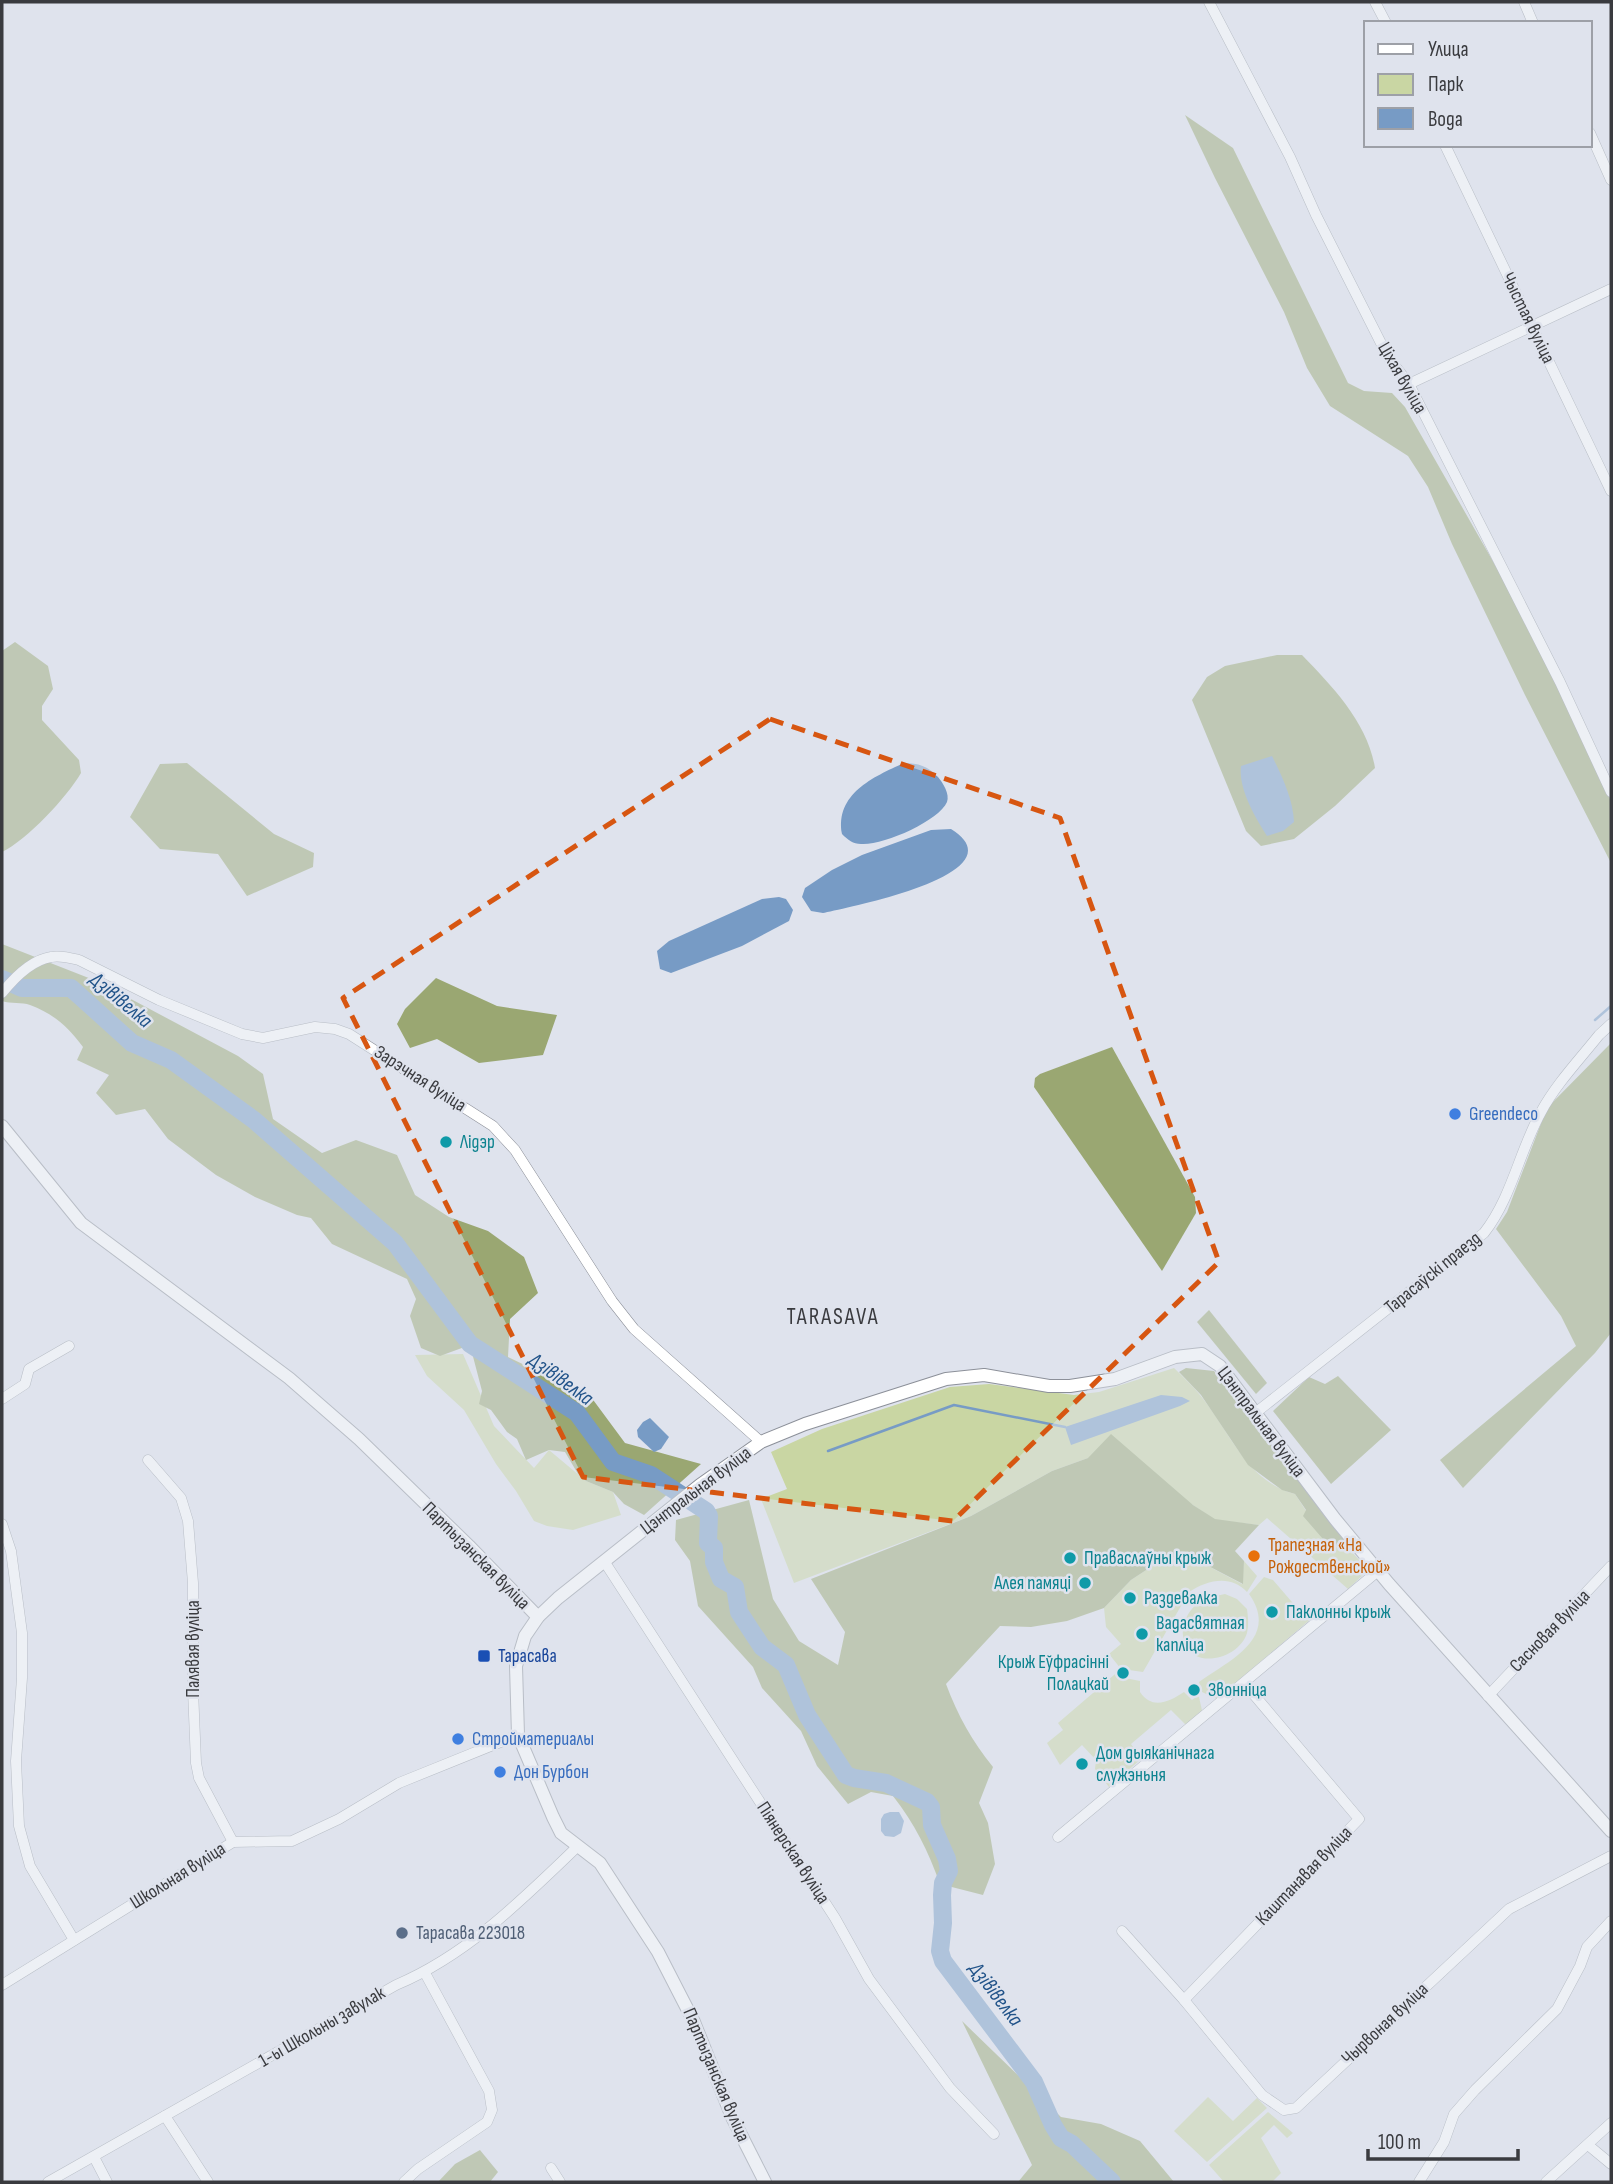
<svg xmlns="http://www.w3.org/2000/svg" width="1613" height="2184" font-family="'Sofia Sans Condensed',sans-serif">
	<rect width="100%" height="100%" fill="#dfe3ed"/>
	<g fill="#c9d6a3">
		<polygon points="463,1354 494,1426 534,1468 549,1450 586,1481 613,1492 621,1515 573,1530 547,1526 534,1521 516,1491 496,1464 464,1410 427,1376 415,1355"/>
		<path d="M1174,1368C1183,1377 1192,1385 1200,1395C1229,1430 1247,1482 1295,1494L1329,1546H1346L1364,1565L1365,1573L1348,1589L1267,1518L1259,1525L1215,1520L1193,1505L1088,1458L1052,1471L971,1516L794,1583L761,1499L787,1489L771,1452L822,1429L950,1387L989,1384L1074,1395L1099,1392Z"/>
		<path d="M1166,1557L1193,1558L1242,1584L1244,1561L1257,1576L1247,1592C1231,1574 1207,1580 1189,1592L1143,1672L1122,1669L1120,1677L1140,1681V1692C1152,1710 1169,1702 1184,1692L1192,1700L1197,1696L1199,1697L1203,1715L1193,1724H1185L1171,1710L1131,1744L1141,1759L1109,1787L1095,1769L1096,1760L1082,1745L1060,1765L1047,1743L1063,1730L1058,1723L1121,1669L1109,1654L1121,1644L1106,1627L1104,1608L1131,1580Z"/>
		<path d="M1264,1577L1273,1580L1304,1616L1311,1612L1312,1618L1217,1699L1202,1692L1199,1682C1230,1660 1280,1638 1249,1594Z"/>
		<path d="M1225,1594L1237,1599L1247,1609C1248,1617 1249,1625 1247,1633C1241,1653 1212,1665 1194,1655L1203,1645L1197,1638L1188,1647C1177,1634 1185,1613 1198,1603C1206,1598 1216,1596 1225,1594Z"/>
		<polygon points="1208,2097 1233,2121 1257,2098 1267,2108 1207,2162 1174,2131"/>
		<polygon points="1268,2112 1293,2133 1287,2138 1274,2125 1261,2138 1281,2173 1272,2182 1224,2182 1209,2165"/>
	</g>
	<g fill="#9aa772">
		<polygon points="1185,115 1233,148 1348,383 1364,391 1392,393 1405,407 1531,628 1611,801 1611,863 1525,695 1452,544 1428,487 1408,456 1330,406 1307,368 1284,312 1215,178"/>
		<path d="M15,642L48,666L53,689L42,706V720L79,760L81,773C67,797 27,840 2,852V651Z"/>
		<path d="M1277,655H1302C1332,686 1368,723 1375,768L1335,806L1294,839L1261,846L1246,831L1192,700L1207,677L1225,666Z"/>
		<polygon points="187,763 274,834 314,853 313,867 247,896 218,854 160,849 130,817 160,764"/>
		<path d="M2,944L99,982L238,1056L263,1074L273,1119L322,1153L356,1140L397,1155L415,1195L449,1217L488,1231L524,1257L538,1293L510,1319L508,1357L591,1397L625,1443L701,1464L644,1515L624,1504L613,1492L586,1481L578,1474L565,1452L549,1450L526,1460L517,1439L507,1432L491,1410L479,1404L482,1391L470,1345L440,1356L421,1348L410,1316L416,1299L407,1279L332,1244L311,1218L297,1215L255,1197L216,1175L168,1139L145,1109L116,1115L96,1093L109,1075L77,1060L83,1047C68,1027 54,1014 30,1005C22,1002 11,1004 2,1001Z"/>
		<polygon points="436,978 497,1006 557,1015 543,1055 479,1063 437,1039 410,1048 397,1024 405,1009"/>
		<polygon points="1611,1043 1611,1333 1595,1353 1463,1488 1440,1460 1576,1346 1561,1316 1496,1229 1507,1212 1547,1108"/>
		<polygon points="1112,1047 1195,1197 1196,1213 1162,1271 1034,1087 1035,1078 1040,1074"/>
		<polygon points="1209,1310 1267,1383 1256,1394 1197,1322"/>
		<polygon points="1186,1368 1214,1371 1343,1532 1346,1546 1329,1546 1303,1516 1306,1510 1295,1494 1282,1490 1248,1465 1201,1395 1179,1372"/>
		<polygon points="1338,1376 1391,1430 1331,1484 1273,1411 1309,1377 1325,1384"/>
		<path d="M1111,1434L1193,1505L1215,1519L1259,1525L1235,1551L1244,1561L1243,1584L1193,1558L1166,1557L1131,1580L1104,1608L1067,1621L1031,1627L1000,1626L946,1684C958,1716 972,1741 993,1767L979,1803L988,1823L995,1864L983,1895L940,1884C928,1851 915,1824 893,1796L871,1792L848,1804L817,1766L801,1731L762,1688L753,1667L698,1606L690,1561L675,1540L676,1520L749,1500L773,1599L799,1641L838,1665L845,1632L811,1579L971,1516L1052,1471L1088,1458Z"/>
		<polygon points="962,2021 1061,2117 1101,2124 1140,2141 1174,2182 1018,2182 1032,2165"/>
		<polygon points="480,2150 498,2172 490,2182 438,2182 455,2164"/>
	</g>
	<g fill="#779bc5">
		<path d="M1272,756C1282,776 1293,799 1294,822L1283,831L1267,836C1255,818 1238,788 1241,766Z"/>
		<path d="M904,763C918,763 928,766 938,777C943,783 950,794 947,802C939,821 882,846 861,844C853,844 848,840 842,834C835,794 873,777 904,763Z"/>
		<path d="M951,829C1023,874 844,908 823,913L811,911L802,897L805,888L832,870L862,855L931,830Z"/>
		<polygon points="779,897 786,899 793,910 789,921 742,946 671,973 660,969 657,951 669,941 762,899"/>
		<polygon points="1161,1395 1182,1397 1190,1401 1180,1406 1071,1445 1065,1427"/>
		<polygon points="650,1418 669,1437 661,1449 654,1452 638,1437 637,1430 643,1422"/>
		<polygon points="890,1812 899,1812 904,1821 901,1833 894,1837 885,1836 881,1831 881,1819 884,1814"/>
	</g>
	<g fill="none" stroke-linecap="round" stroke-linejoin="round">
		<g stroke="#779bc5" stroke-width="2.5">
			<polyline points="1595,1020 1611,1006"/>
			<polyline points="828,1451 954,1405 1065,1427"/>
		</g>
		<polyline stroke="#779bc5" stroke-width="18" points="2,979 22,988 71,988 132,1043 171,1060 254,1120 395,1243 470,1344 577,1413 613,1462 651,1475 706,1511 709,1516 708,1543 714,1548 714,1562 721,1579 735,1587 739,1612 762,1647 786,1665 807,1715 846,1775 854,1778 886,1783 927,1802 931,1807 932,1825 947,1859 949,1871 943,1883 942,1895 943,1923 940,1951 943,1961 1034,2082 1053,2125 1061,2138 1072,2144 1112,2182"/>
		<defs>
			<g id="minor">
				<polyline points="1209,2 1290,157 1316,215 1388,357 1409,384 1560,682 1611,792"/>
				<polyline points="1375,2 1386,23"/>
				<polyline points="1524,2 1533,23"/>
				<polyline points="1590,133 1611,180"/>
				<polyline points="1445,145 1611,491"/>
				<polyline points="1409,384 1611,289"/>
				<path d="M2,993C14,978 32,960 51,957C60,955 71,958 79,960L159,1000L242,1034L263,1038L315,1027L335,1029L349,1034L493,1126L515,1150L612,1301L634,1329L761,1442"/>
				<polyline points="2,1399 25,1384 29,1369 69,1346"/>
				<path d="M1254,1414L1484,1233C1512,1197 1519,1152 1541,1112C1556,1084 1580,1059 1599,1035L1611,1024"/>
				<polyline points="148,1460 181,1498 188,1521 193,1583 193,1690 196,1763 199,1778 233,1842"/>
				<polyline points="2,1524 11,1551 22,1633 22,1678 16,1761 19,1826 30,1866 74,1940"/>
				<polyline points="604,1561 835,1918 869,1979 950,2088 994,2134"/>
				<polyline points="1488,1696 1611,1566"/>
				<polyline points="1058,1837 1378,1571"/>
				<polyline points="1122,1931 1184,2000 1262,2095 1284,2110 1296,2108 1509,1909 1611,1856"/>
				<polyline points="2,1985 233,1842 292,1841 339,1819 399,1783 518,1735"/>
				<polyline points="1184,2000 1359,1819 1244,1683"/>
				<polyline points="165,2116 208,2182"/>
				<polyline points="1588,2145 1611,2164"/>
				<polyline points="94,2157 107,2182"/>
				<polyline points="551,2168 560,2182"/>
				<path d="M48,2182L396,1985C467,1955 522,1900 578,1846"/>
				<polyline points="404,2182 418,2169 487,2122 492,2110 489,2091 425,1973"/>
				<polyline points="1419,2182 1444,2142 1454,2114 1475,2090 1557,2009 1580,1966 1587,1947 1611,1921"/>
				<polyline points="1546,2182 1611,2123"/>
			</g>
			<g id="tertiary">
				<polyline points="2,1126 81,1223 289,1378 359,1439 469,1546 538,1617"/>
				<polyline points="765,2182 732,2117 694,2022 658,1952 600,1863 561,1833 553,1817 518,1735 516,1666 525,1636 538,1617 558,1598 700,1485 761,1442 805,1424 946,1379 984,1375 1049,1386 1070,1386 1115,1379 1175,1357 1202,1354 1220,1366 1335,1519 1389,1584 1611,1831"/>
			</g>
		</defs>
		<use href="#minor" stroke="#8c9099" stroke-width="11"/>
		<use href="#tertiary" stroke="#8c9099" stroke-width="14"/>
		<use href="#minor" stroke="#fff" stroke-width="10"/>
		<use href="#tertiary" stroke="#fff" stroke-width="12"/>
	</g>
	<path d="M0 0H1613V2184H0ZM770,719L1060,818L1219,1262L953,1521L583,1477L343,998Z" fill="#dfe3ed" fill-opacity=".55" fill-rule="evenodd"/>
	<path fill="none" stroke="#d75611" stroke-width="5" stroke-dasharray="14 9" stroke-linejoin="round" d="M770,719L1060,818L1219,1262L953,1521L583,1477L343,998Z"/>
	<g fill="#3f7fe0" stroke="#dfe3ed" stroke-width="2.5">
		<circle cx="1455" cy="1114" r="7"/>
		<circle cx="458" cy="1739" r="7"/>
		<circle cx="500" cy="1772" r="7"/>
	</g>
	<g fill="#0f9aa8" stroke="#dfe3ed" stroke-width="2.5">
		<circle cx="446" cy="1142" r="7"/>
		<circle cx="1070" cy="1558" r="7"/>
		<circle cx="1085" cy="1583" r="7"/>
		<circle cx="1130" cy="1598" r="7"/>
		<circle cx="1272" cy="1612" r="7"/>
		<circle cx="1142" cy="1634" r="7"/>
		<circle cx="1123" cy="1673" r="7"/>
		<circle cx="1194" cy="1690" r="7"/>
		<circle cx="1082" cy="1764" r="7"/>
	</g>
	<circle fill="#e8710a" stroke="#dfe3ed" stroke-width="2.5" cx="1254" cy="1556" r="7"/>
	<rect fill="#1a4fb4" stroke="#dfe3ed" stroke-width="2.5" x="477" y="1649" width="14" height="14" rx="3.5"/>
	<circle fill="#5c6f8a" stroke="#dfe3ed" stroke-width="2.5" cx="402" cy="1933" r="7"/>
	<g text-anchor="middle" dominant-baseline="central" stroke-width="5" stroke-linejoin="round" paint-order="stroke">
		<g font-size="19" fill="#3a3b3f" stroke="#dfe3ed">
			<text transform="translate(1528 318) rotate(64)">Чыстая вуліца</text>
			<text transform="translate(1402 378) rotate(60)">Ціхая вуліца</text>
			<text transform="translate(420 1079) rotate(33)">Зарэчная вуліца</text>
			<text transform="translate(1433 1273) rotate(-39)">Тарасаўскі праезд</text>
			<text transform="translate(1261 1422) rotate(53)">Цэнтральная вуліца</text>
			<text transform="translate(696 1491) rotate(-37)">Цэнтральная вуліца</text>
			<text transform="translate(476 1556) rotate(45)">Партызанская вуліца</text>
			<text transform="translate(1550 1631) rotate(-46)">Сасновая вуліца</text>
			<text transform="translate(193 1649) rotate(-90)">Палявая вуліца</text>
			<text transform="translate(793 1853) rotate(57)">Піянерская вуліца</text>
			<text transform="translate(178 1876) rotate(-32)">Школьная вуліца</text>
			<text transform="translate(1304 1876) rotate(-46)">Каштанавая вуліца</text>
			<text transform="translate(1385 2024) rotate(-43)">Чырвоная вуліца</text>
			<text transform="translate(322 2027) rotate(-30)">1-ы Школьны завулак</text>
			<text transform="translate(716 2075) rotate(67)">Партызанская вуліца</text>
		</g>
		<g font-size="19" fill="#366cbe" stroke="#dfe3ed" text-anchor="start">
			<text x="1469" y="1114">Greendeco</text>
			<text x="472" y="1739">Стройматериалы</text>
			<text x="514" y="1772">Дон Бурбон</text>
		</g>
		<g font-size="19" fill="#0d838f" stroke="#dfe3ed" text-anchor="start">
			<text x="460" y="1142">Лідэр</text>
			<text x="1084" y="1558">Праваслаўны крыж</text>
			<text x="1071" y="1583" text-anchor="end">Алея памяці</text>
			<text x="1144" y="1598">Раздевалка</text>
			<text x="1286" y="1612">Паклонны крыж</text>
			<text x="1156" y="1623">Вадасвятная<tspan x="1156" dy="22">капліца</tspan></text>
			<text x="1109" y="1662" text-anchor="end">Крыж Еўфрасінні<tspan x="1109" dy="22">Полацкай</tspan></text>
			<text x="1208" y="1690">Звонніца</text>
			<text x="1096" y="1753">Дом дыяканічнага<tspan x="1096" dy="22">служэньня</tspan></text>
		</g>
		<g font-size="19" fill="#c56008" stroke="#dfe3ed" text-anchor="start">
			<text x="1268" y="1545">Трапезная «На<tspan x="1268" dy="22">Рождественской»</tspan></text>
		</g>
		<g font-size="19" fill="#164399" stroke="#dfe3ed" text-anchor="start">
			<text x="498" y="1656">Тарасава</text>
		</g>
		<g font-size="19" fill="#4e5e75" stroke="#dfe3ed" text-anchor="start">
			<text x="416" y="1933">Тарасава 223018</text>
		</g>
		<g font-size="21" font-style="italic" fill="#215389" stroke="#dfe3ed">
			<text transform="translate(121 1000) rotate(40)">Дзівівелка</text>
			<text transform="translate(561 1379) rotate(36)">Дзівівелка</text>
			<text transform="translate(996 1994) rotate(53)">Дзівівелка</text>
		</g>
		<g font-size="23" letter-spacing="2" fill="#3a3b3f" stroke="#dfe3ed">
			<text x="833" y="1317">TARASAVA</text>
		</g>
	</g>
	<rect width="1613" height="2184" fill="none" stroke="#3a3b3f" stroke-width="7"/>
	<rect x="1364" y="21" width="228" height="126" fill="#dfe3ed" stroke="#9da0a7" stroke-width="2"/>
	<rect x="1378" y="44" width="35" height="10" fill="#ffffff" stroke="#9da0a7" stroke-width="2"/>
	<text x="1428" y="56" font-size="21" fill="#3a3b3f">Улица</text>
	<rect x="1378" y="74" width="35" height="21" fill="#c9d6a3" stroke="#9da0a7" stroke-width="2"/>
	<text x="1428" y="91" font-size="21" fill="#3a3b3f">Парк</text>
	<rect x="1378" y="108" width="35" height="21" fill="#779bc5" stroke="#9da0a7" stroke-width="2"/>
	<text x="1428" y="126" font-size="21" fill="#3a3b3f">Вода</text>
	<path d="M1368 2149v10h150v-10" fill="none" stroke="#3a3b3f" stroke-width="3.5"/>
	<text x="1378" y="2149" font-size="21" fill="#3a3b3f" stroke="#dfe3ed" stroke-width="5" paint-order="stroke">100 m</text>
</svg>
